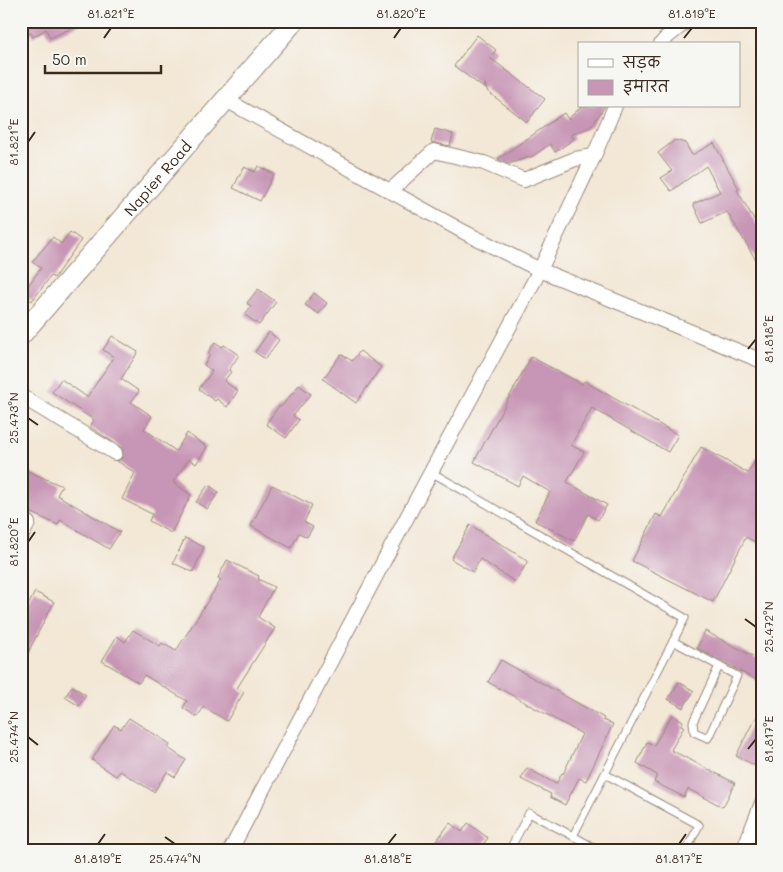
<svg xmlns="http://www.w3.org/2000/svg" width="783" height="872" font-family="Mali,'Playpen Sans Deva',sans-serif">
	<rect width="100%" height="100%" fill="#f6f6f2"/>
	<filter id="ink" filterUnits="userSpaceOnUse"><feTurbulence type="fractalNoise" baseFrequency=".02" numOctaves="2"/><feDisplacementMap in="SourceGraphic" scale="10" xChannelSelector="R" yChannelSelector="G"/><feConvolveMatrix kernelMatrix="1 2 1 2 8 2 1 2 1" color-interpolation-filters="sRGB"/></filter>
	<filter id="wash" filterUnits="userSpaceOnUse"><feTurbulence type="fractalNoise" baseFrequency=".0096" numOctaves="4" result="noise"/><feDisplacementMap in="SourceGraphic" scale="20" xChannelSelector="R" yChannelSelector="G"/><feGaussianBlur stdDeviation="1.12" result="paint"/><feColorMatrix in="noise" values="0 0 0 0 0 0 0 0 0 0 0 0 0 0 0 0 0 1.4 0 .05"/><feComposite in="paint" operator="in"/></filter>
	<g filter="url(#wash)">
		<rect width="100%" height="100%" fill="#f3e7d5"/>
		<g id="blocks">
			<g fill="#c795b5">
				<polygon points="21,21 87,21 50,38 46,29 33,37 31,33 21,36"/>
				<polygon points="477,35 496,50 490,58 545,99 527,122 487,91 485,84 485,89 454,66"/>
				<polygon points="582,106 605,106 591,127 571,135 574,139 555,152 550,144 533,156 508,164 498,159 564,113 568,119"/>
				<polygon points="435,129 453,134 450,146 431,142"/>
				<polygon points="675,140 685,143 692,155 714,143 739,189 737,190 762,233 762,270 727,212 702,223 693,204 720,192 706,166 671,191 661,178 672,171 658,153"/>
				<polygon points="258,166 274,174 260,201 233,188 244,167 255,172"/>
				<polygon points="70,232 81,240 54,278 51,276 32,301 22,294 41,268 32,262 53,237 61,244"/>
				<polygon points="258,289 276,302 259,325 245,315 251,306 247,303"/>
				<polygon points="314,293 327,303 319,314 305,305"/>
				<polygon points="269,332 279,340 265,359 255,352"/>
				<polygon points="112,336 138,352 121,379 139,391 131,402 152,416 144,429 176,451 187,433 207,447 196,464 189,459 173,482 191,495 171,533 149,521 152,514 122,499 135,473 117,461 123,457 122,448 90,427 94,420 52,392 61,379 87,397 114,357 103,350"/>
				<polygon points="215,342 222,347 224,345 239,355 229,370 231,372 224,381 238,391 227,407 217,399 215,401 199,389 212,371 204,365 210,355 208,353"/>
				<polygon points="360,351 381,367 356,403 323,379 341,354 352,361"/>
				<polygon points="531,357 582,384 584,381 678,435 668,452 592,408 571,445 584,452 567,482 607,505 598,520 588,514 574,541 535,521 550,492 523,476 518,486 474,462"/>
				<polygon points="299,385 311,394 293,416 299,420 286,438 266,424 279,406 281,407"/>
				<polygon points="701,447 748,473 762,448 762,546 746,537 713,602 632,561 656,514 662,517"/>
				<polygon points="21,468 62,486 57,495 120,532 109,549 60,520 58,525 21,508"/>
				<polygon points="208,485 219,492 207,509 196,502"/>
				<polygon points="272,485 312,505 304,522 313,527 307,537 299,533 291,548 251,526"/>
				<polygon points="470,525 528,561 515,582 480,559 473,572 451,559"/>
				<polygon points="185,538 204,547 193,572 173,563"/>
				<polygon points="227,560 259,576 258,579 274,587 258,617 275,628 237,688 244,692 227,721 204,707 197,717 183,708 187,701 144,675 139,683 102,661 117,636 125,642 133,630 160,646 162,643 176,651 221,580 218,578"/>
				<polygon points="35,592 54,602 21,666 21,619"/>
				<polygon points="705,631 762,661 762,683 697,648"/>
				<polygon points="501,660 604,718 603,720 613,724 586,781 579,778 565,805 550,797 551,794 521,779 527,768 556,784 562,773 563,774 582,734 488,682"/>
				<polygon points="679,682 694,691 683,708 668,699"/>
				<polygon points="72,686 86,695 79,706 65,697"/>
				<polygon points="762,709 762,769 736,756 752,724"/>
				<polygon points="672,715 683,721 681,725 684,727 671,750 735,783 723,807 688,789 684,797 654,782 657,775 637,763 647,742 654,745"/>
				<polygon points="129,718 170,744 168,748 186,760 175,777 167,772 154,792 120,771 116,776 92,760 114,725 121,729"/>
				<polygon points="450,823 462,832 468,823 488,838 478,851 440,851 433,845"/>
			</g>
		</g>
	</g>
	<g filter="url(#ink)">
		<use href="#blocks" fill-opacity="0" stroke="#97887a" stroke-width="1"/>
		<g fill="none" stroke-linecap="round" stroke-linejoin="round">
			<defs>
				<g id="lane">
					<polyline points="431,472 685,618 573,836 529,813 509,851"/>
					<polyline points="673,641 737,676 708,738 694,732 693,722 719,666"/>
					<polyline points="605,774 699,825 686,851"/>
					<polyline points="573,836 600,851"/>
				</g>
				<g id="street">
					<polyline points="661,44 668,36 687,21"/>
					<polyline points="226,100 464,232 540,270 762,361"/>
					<polyline points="390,191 434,151 484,163 524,180 575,159 594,156"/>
					<polyline points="21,396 115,453"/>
					<polyline points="21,519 28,523 21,537"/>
					<polyline points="230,851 431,472 540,270 594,156 615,106"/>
					<polyline points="743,851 762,803"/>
				</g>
				<g id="secondary">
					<path id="s1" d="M21,335L294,21"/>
				</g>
			</defs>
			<use href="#lane" stroke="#97887a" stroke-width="9"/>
			<use href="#street" stroke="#97887a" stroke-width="16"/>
			<use href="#secondary" stroke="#97887a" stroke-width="22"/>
			<use href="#lane" stroke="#fff" stroke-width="7"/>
			<use href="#street" stroke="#fff" stroke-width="14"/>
			<use href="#secondary" stroke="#fff" stroke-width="20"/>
		</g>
	</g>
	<path fill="none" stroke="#3b2a1e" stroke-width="2" d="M104,38L111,28M394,38L401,28M684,38L692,28M28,142L35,132M748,349L756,339M28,418L38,425M28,542L35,532M745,619L756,627M28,737L38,745M748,749L756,739M165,837L175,844M98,844L105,834M388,844L396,834M679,844L686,834"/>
	<g text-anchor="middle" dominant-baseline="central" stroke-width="4" stroke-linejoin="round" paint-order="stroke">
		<g font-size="15" fill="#3b2a1e" stroke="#f6f6f2">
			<text stroke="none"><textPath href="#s1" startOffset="208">Napier Road</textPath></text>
		</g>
	</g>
	<rect width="783" height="872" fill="none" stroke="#f6f6f2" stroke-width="55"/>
	<rect x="578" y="42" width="162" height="65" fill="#f6f6f2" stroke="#aba49d"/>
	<rect x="588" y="59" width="25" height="8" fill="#ffffff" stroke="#aba49d"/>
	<text x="623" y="68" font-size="15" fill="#3b2a1e">सड़क</text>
	<rect x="588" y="80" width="25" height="15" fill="#c795b5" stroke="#aba49d"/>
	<text x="623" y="92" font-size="15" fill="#3b2a1e">इमारत</text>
	<path d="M45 65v8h116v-8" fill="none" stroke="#3b2a1e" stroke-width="2.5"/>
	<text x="52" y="65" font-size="15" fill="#3b2a1e" stroke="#f6f6f2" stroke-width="4" paint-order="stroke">50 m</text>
	<rect x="28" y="28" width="728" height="816" fill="none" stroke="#3b2a1e" stroke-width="2"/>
	<g font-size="12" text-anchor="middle" fill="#3b2a1e">
		<text x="111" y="18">81.821°E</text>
		<text x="401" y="18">81.820°E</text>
		<text x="692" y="18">81.819°E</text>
		<text transform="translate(14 142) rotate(-90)" y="4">81.821°E</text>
		<text transform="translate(769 339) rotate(-90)" y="4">81.818°E</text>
		<text transform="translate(14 418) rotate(-90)" y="4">25.473°N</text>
		<text transform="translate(14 542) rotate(-90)" y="4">81.820°E</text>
		<text transform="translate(769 627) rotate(-90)" y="4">25.472°N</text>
		<text transform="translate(14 737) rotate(-90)" y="4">25.474°N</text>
		<text transform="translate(769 739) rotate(-90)" y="4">81.817°E</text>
		<text x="98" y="863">81.819°E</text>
		<text x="175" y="863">25.474°N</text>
		<text x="388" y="863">81.818°E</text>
		<text x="679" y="863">81.817°E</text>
	</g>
</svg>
